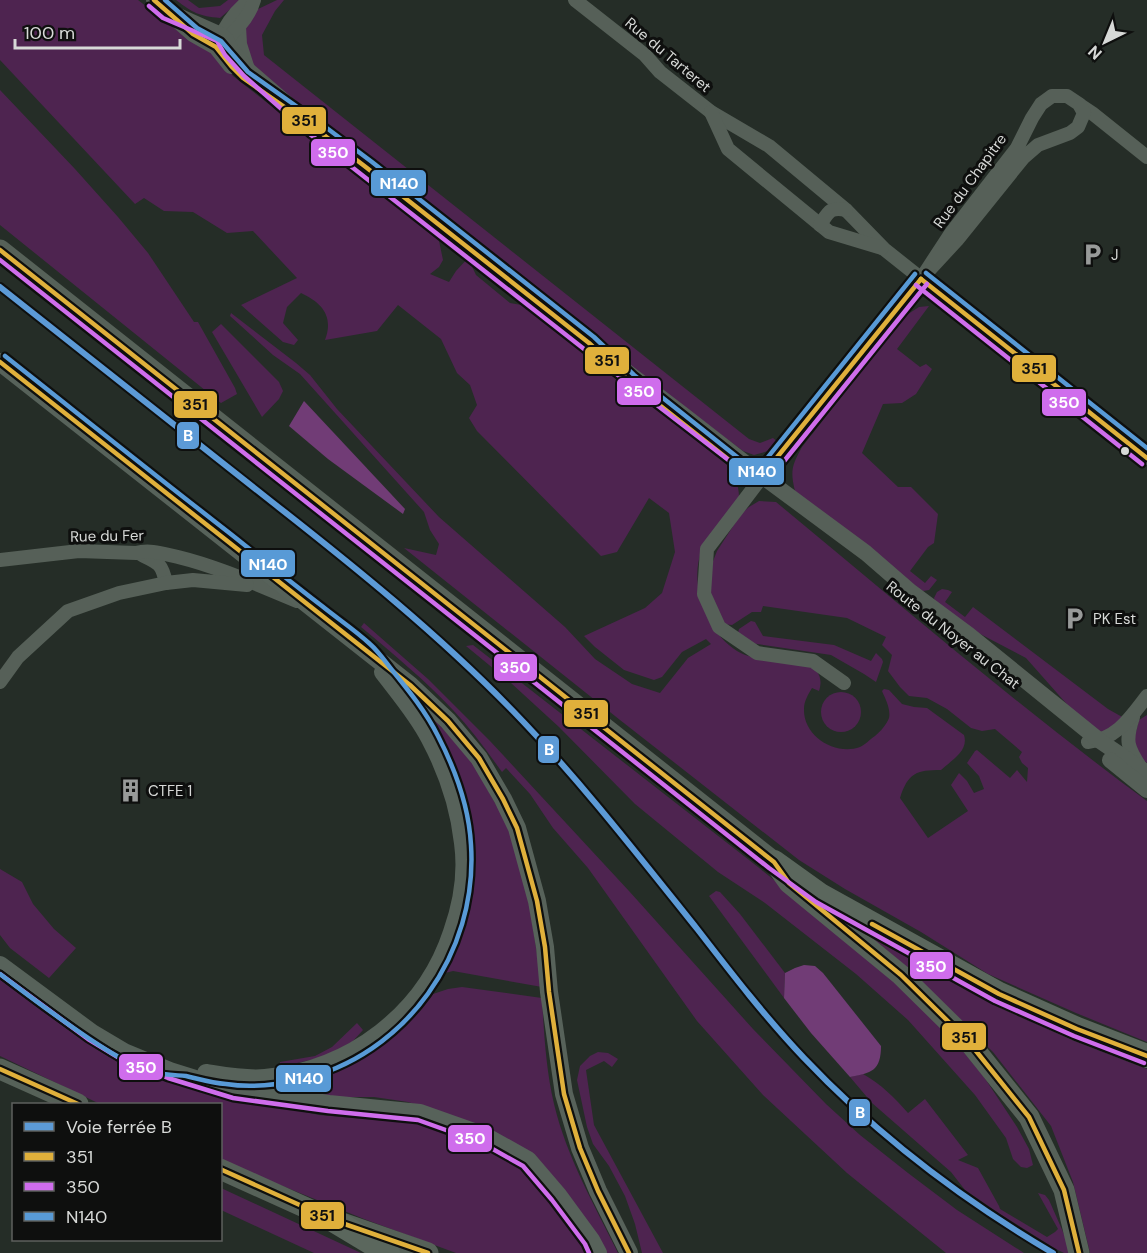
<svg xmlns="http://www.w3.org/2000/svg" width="1147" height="1253" font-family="'DM Sans',sans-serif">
	<rect width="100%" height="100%" fill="#242625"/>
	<path fill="#252d27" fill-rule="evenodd" d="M0,0H1147V1253H0ZM14,1104H220V1240H14Z"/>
	<g fill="#4e2450">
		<path d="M0,0H138L183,35L214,50L233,76L438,236L443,260L439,267L430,274L449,282L456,271L468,258L476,275L510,303L527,306L727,465C734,475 739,484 739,497C730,509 721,522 712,535C709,539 704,545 702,550C688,583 707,633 737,651C755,662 788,662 809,664C819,671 823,679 819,691L812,688C808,695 804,701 804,709C803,736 835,756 860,747C865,745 870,739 875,736C880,732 887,724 889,718C891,709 885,698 882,691L884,689L889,690L902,704L914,707L927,708L964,735C969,751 952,760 941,770C916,770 908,773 900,798L928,838L968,811L951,785L959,773L967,781L974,793L984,789L979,776L967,763L975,751L977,750L1010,778L1017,770L1027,782L1028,768L1022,763L1019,757L1022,752L995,729L982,731L971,728L947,709L927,698L909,696L900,687L888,671L892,655L882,645L886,637L847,618L763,606L761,612H752L732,625L723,624L711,600L709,587L710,569L717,551L741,514L749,507L759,501L776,502C898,603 1019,707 1147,801V1042L1076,1013L988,974L921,932L845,889L799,860L620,720L404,548L436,555L439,544L430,530L424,512L300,374L273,355L230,316L231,313L296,363L310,375L337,409L439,517L565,627L595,659L632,684L660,693L688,658L711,644L706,639L682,652L662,677L654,680L624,670L595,647L584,636L645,608L662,593L675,552L669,513L649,498L617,552L601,556L477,431L469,418L477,405L470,385L457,373L441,339L398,305L377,331L325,340C334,316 322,303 301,293L287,307L283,323L298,340L294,345L283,342L241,305L297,278L253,231L227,233L193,212L164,211L144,198L135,204L0,60Z"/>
		<path d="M176,0H188L199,8L220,6L228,0H241L220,18C199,16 193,13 176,0Z"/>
		<polygon points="277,0 284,0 275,11 262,35 264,55 749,439 760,443 773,438 779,443 768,451 754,455 743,451 660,389 252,66 244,47 245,31 248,20 256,10"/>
		<polygon points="0,90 75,169 118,217 148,253 194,322 198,322 235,388 237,394 221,403 0,225"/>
		<path d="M929,306L897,349L920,367L926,364L932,369L916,394L902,403L883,404L862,453L898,487H911L938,514L934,543L928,547L910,571L925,583L931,576L937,580L929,590L923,591L918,589L795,491C790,471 792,465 802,447L905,316L919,307Z"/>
		<polygon points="221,324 279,382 283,391 279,399 262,417 212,332"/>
		<polygon points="942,589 948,590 952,592 945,602 965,617 973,607 1108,709 1124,718 1100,736 1080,719 1026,658 965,626 936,605 934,598 937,592"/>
		<polygon points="751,621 755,622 763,636 834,645 871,661 876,653 882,659 883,662 876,682 864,674 831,655 751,643 738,633 739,629"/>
		<path d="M364,623L428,679L490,741L629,891L753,1029L826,1104L860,1135L908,1173L957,1210L1024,1253H946L847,1173L763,1095L697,1021L588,868L553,828L530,794L506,768L502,772C486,750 471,729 453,710C426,681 392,653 361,627Z"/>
		<polygon points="473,645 758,867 897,980 962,1050 984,1077 1017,1127 1029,1149 1033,1165 1027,1168 1021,1167 1013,1159 1006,1138 975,1095 908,1020 856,974 765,903 718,872 635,804 559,727 511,683 466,646"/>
		<circle cx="841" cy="712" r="20"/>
		<polygon points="412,696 469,756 509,828 528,895 542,987 453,971 445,973 470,898 471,880 473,872 474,857 466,814"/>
		<polygon points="1147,715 1147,763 1137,756 1134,739 1139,720"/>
		<polygon points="0,869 22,882 33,904 54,929 76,948 49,978 10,948 0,935"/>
		<polygon points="716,891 720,892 740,914 785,973 784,998 709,896"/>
		<polygon points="871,937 950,981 1068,1037 1147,1069 1147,1253 1090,1253 1073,1182 1051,1126 993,1052 908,968"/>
		<polygon points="0,974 81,1034 227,1095 319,1115 413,1123 452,1132 477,1140 505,1156 523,1170 542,1188 589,1253 456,1253 364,1219 221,1161 220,1104 100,1104 0,1056"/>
		<path d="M462,987L542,998C544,1034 546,1069 554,1104C567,1158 594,1204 618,1253H605L585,1219L479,1125L408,1102L374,1097H329L266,1090L255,1083L380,1043L402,1027L433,994L448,989Z"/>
		<polygon points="357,1023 363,1030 352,1042 323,1057 280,1067 280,1062 315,1056 332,1047"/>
		<polygon points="598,1052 608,1053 618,1059 612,1067 604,1061 586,1070 594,1125 663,1253 642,1253 635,1224 625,1196 609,1166 593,1144 587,1127 577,1080 580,1066 590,1056"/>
		<path d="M863,1074C881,1084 895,1098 908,1113L925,1099L968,1155L958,1160L978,1168L999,1206L1000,1209L1047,1237L1055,1232L1058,1229L1038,1193L1045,1195L1049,1200L1067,1241L1069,1253H1064L1054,1248L1000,1214L965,1190L951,1172L872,1103L850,1077Z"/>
		<polygon points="221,1188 361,1253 314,1253 221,1210"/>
	</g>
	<g fill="#713c76">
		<polygon points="304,401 405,509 403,514 328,459 289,426"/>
		<path d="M804,965L815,966L823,973L881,1046C881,1071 871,1073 850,1077L811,1033L784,998L785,973L795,968Z"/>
	</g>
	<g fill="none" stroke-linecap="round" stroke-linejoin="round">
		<g stroke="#566058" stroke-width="14">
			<polyline points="575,0 645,55 660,72 711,112 769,146 846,210 884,249 1147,458"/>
			<polyline points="239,27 240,44 247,66"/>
			<path d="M218,42C225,26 236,10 250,0"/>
			<path d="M218,46C233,34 249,19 254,0"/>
			<polyline points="1080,105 1092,113 1147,157"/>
			<polyline points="711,112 728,149 829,232 882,248"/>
			<path d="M820,225C828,213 830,206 846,210"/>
			<path d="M142,555C159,563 162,564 166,583"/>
			<path d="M0,560L79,551L136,553C150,549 164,554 178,557C219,567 258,585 297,601"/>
			<polyline points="0,682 18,657 68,611 119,593 166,583 193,580 247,585"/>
			<polyline points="844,683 813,661 757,653 719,627 704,594 707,549 765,473 921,279 957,240 1023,158 1038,145 1070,133 1078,127 1084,113 1079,104 1067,96 1052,96 1041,104 1032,118 1017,148 951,233 921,279"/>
			<path d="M1133,717C1125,741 1127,747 1141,768"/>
			<path d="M1088,742C1117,739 1130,718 1147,696"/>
		</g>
		<g stroke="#566058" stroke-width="16">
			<polyline points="154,0 193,34 216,47 231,66"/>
			<polyline points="167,11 221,35 226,40 231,50 249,71 316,129 589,343 681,413 762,476 866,553 911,592 969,635 1100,741 1147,773"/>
			<polyline points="1110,760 1147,790"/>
		</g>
		<g stroke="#57625a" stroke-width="18">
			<polyline points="0,362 410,685 448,721 479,758 503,799 517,828 537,901 545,947 549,992 564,1094 580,1148 598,1191 629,1253"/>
			<polyline points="0,965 92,1033 124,1052 170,1071 234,1091 329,1104 420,1113 485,1136 528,1160 558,1195 591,1240 598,1253"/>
			<path d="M206,1073C225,1076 246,1080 265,1078C351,1070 425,1014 452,932C462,904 467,872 463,843C459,807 447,771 430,739C418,715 399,693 383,672"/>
		</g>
		<g stroke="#566158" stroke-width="21">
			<polyline points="0,250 774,862 789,883 901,975 968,1041 1029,1117 1064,1190 1079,1253"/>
			<polyline points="0,1069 78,1104"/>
			<polyline points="220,1169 333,1220 428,1253"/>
		</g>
		<g stroke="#5b675d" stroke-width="24">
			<polyline points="774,862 820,895 999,994 1077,1029 1147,1056"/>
			<polyline points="333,1220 388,1253"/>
		</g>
		<defs>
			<g id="bus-1">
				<polyline points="154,0 193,34 216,47 232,67 243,78 316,129 367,168 589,343 629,381 757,482"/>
				<polyline points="0,250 774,862 789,883 901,975 968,1041 1029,1117 1064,1190 1079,1253"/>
				<polyline points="921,279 1147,458"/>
				<polyline points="0,362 410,685 448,721 479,758 503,799 517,828 537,901 545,947 549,992 564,1094 580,1148 598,1191 629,1253"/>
				<polyline points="757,482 921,279"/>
				<polyline points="872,924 999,994 1077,1029 1147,1056"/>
				<polyline points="0,1069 78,1104"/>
				<polyline points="220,1169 333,1220 428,1253"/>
			</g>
			<g id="bus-2">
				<polyline points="149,6 163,18 217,41 225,55 244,76 311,135 584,349 757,482"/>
				<polyline points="0,260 769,868 816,902 995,1001 1074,1036 1144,1063"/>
				<polyline points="916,285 1142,464"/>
				<polyline points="768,481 927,284"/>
				<polyline points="0,974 88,1039 121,1059 168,1078 233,1098 328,1111 418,1120 482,1143 523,1166 552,1200 585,1244 589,1253"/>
			</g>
			<g id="bus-3">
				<polyline points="165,0 197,28 221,41 248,72 320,123 372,162 594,337 634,375 756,472 915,274"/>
				<polyline points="926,273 1147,448"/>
				<path d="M0,974C36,1001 72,1029 110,1052C124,1060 137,1068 153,1072C164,1075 175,1075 186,1076C199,1079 212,1083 226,1084C250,1088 276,1085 299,1080C406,1056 478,953 471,845C469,807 455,769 438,736C426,712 409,691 392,670C385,661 378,651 370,644C355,630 338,619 322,606C292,583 262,559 232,535C156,476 81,416 5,356"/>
			</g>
		</defs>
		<use href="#bus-1" stroke="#0e0f0e" stroke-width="9"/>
		<use href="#bus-2" stroke="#0e0f0e" stroke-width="9"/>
		<use href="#bus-3" stroke="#0e0f0e" stroke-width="9"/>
		<use href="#bus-1" stroke="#e0b03b" stroke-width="4.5"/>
		<use href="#bus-2" stroke="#cf6dec" stroke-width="4.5"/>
		<use href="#bus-3" stroke="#589ad6" stroke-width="4.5"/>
		<defs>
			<path id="rail-1" d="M0,287C91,359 182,430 272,502C355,567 438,634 512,710C579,779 638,855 698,930C732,974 766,1018 804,1058C878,1136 961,1199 1053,1253"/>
		</defs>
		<use href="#rail-1" stroke="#0e0f0e" stroke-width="10"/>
		<use href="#rail-1" stroke="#5c9ad6" stroke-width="6"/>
	</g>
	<defs>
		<symbol id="parking-bare" viewBox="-9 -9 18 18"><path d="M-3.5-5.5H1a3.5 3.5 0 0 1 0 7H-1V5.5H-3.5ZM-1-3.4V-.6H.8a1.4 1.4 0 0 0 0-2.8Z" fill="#989a99" stroke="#0e0f0e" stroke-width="2.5" paint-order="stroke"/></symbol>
		<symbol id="building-bare" viewBox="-9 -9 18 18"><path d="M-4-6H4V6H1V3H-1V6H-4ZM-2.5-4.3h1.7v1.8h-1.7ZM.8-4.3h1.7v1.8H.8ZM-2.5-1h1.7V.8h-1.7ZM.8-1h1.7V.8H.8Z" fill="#989a99" stroke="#0e0f0e" stroke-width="2.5" paint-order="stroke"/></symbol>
	</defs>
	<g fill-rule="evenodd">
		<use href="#parking-bare" x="1076" y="238" width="33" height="33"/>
		<use href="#parking-bare" x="1058" y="602" width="33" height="33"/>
		<use href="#building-bare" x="114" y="774" width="33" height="33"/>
	</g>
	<circle fill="#d7d9d7" stroke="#0e0f0e" stroke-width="2" cx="1125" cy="451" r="5"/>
	<g text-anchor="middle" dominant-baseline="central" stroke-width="6" stroke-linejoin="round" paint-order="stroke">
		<g font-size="15" fill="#d7d9d7" stroke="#0e0f0e">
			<text transform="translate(668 55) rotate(40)">Rue du Tarteret</text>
			<text transform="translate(970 181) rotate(-54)">Rue du Chapitre</text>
			<text transform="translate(107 536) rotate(-1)">Rue du Fer</text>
			<text transform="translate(953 635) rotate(38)">Route du Noyer au Chat</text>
		</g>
		<g font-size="15" fill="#d7d9d7" stroke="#0e0f0e" text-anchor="start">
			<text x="1111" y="255">J</text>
			<text x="1093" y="619">PK Est</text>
			<text x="148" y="791">CTFE 1</text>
		</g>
	</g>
	<g stroke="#0e0f0e" stroke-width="2">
		<rect x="281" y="106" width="46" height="29" rx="6" fill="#e0b03b"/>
		<rect x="310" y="138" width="46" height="29" rx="6" fill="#cf6dec"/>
		<rect x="370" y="169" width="57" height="28" rx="6" fill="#589ad6"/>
		<rect x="584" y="346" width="46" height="29" rx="6" fill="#e0b03b"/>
		<rect x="1011" y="354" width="46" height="29" rx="6" fill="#e0b03b"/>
		<rect x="616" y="377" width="46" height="29" rx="6" fill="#cf6dec"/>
		<rect x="1041" y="388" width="46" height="29" rx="6" fill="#cf6dec"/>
		<rect x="173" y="390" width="45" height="29" rx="6" fill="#e0b03b"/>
		<rect x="176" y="421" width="24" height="29" rx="6" fill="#5c9ad6"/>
		<rect x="728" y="457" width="57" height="29" rx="6" fill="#589ad6"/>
		<rect x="240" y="549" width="56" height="29" rx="6" fill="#589ad6"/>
		<rect x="493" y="653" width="45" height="29" rx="6" fill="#cf6dec"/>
		<rect x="563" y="699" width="46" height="29" rx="6" fill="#e0b03b"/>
		<rect x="537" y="735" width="23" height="29" rx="6" fill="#5c9ad6"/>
		<rect x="909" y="951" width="45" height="29" rx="6" fill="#cf6dec"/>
		<rect x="941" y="1022" width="46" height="29" rx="6" fill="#e0b03b"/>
		<rect x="118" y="1053" width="46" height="28" rx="6" fill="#cf6dec"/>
		<rect x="275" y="1064" width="57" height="29" rx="6" fill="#589ad6"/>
		<rect x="848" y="1098" width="23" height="29" rx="6" fill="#5c9ad6"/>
		<rect x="447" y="1124" width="46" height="29" rx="6" fill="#cf6dec"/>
		<rect x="300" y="1201" width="45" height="29" rx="6" fill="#e0b03b"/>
	</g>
	<g font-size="16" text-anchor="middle" font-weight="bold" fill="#fff">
		<text x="333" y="158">350</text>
		<text x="399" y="189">N140</text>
		<text x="639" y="397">350</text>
		<text x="1064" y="408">350</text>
		<text x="188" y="441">B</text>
		<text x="757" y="477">N140</text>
		<text x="268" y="570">N140</text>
		<text x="515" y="673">350</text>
		<text x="549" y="755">B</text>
		<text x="931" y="972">350</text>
		<text x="141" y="1073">350</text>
		<text x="304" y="1084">N140</text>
		<text x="860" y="1118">B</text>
		<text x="470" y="1144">350</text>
	</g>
	<g font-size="16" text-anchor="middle" font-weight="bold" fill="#111">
		<text x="304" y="126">351</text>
		<text x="607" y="366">351</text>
		<text x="1034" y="374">351</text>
		<text x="195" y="410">351</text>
		<text x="586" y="719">351</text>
		<text x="964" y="1043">351</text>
		<text x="322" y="1221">351</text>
	</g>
	<rect x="12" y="1103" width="210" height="138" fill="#0e0f0e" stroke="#5e605e" stroke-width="1.5"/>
	<rect x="24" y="1122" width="30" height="9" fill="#5c9ad6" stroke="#5e605e" stroke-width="1.5"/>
	<text x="66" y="1133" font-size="18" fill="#d7d9d7">Voie ferrée B</text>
	<rect x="24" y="1152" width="30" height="9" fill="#e0b03b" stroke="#5e605e" stroke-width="1.5"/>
	<text x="66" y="1163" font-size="18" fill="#d7d9d7">351</text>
	<rect x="24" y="1182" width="30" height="9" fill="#cf6dec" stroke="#5e605e" stroke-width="1.5"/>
	<text x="66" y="1193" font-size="18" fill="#d7d9d7">350</text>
	<rect x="24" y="1212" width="30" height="9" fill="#589ad6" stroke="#5e605e" stroke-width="1.5"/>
	<text x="66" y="1223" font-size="18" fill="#d7d9d7">N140</text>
	<g transform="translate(1105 42) rotate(223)" stroke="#0e0f0e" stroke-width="4.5" paint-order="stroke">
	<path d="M0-4.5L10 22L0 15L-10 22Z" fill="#d7d9d7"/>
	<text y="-9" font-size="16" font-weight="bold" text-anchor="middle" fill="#d7d9d7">N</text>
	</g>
	<path d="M15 39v9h165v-9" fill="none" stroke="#d7d9d7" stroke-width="3"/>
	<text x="24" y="39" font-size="18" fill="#d7d9d7" stroke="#0e0f0e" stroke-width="4.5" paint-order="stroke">100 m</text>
</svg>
